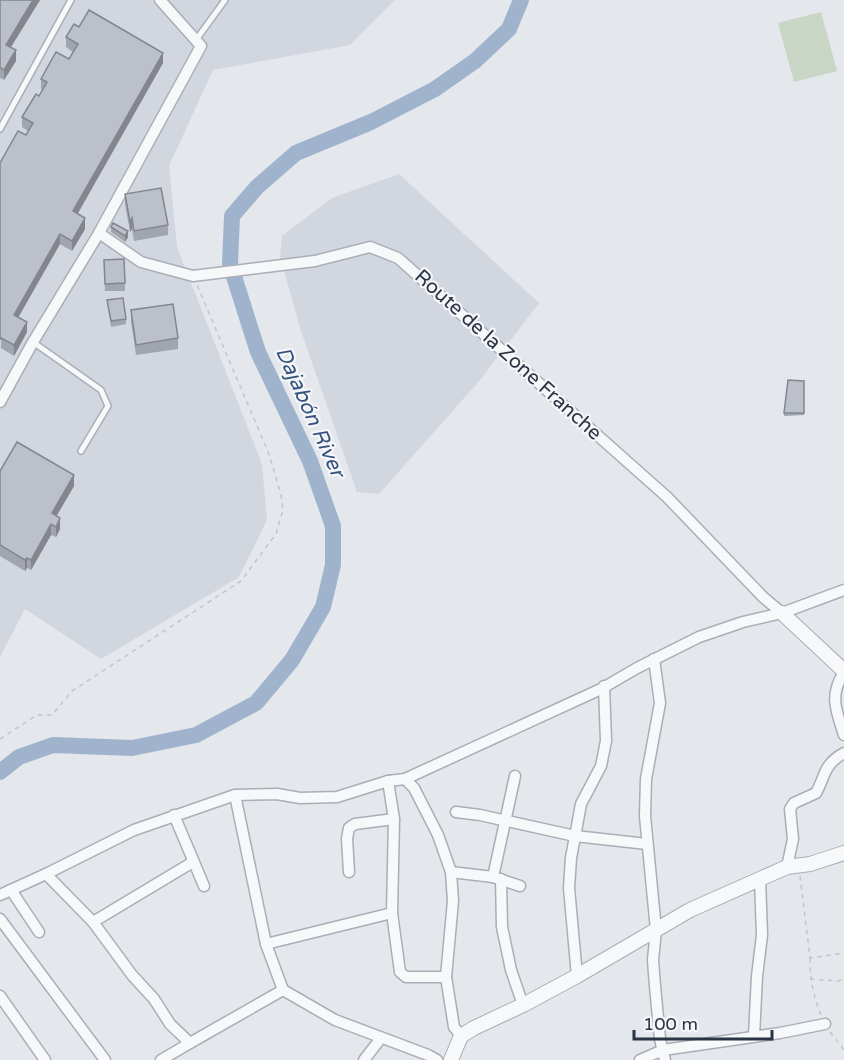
<svg xmlns="http://www.w3.org/2000/svg" width="844" height="1060" font-family="'Varela Round',sans-serif">
	<rect width="100%" height="100%" fill="#e4e7ec"/>
	<g fill="#d2d6de">
		<polygon points="0,0 395,0 350,45 213,70 169,166 177,247 262,464 267,520 239,577 101,659 25,609 0,657"/>
		<polygon points="399,174 539,303 480,380 379,494 357,492 301,331 280,256 282,236 332,198"/>
	</g>
	<polygon fill="#c9d6c5" points="821,12 837,71 794,82 778,23"/>
	<g fill="none" stroke-linecap="round" stroke-linejoin="round">
		<polyline stroke="#9fb4cc" stroke-width="16" points="0,772 19,757 53,745 132,748 196,735 256,703 292,660 323,607 333,565 333,526 310,461 258,352 230,264 232,216 257,187 296,153 371,122 435,89 475,61 509,29 521,0"/>
		<defs>
			<g id="service">
				<polyline points="196,40 225,0"/>
				<polyline points="0,129 71,0"/>
				<polyline points="33,342 101,390 108,406 81,451"/>
			</g>
			<g id="minor">
				<polyline points="99,233 141,262 193,276 315,261 370,247 398,258 667,497 763,597 782,613"/>
				<polyline points="0,402 33,342 99,233 201,46 160,0"/>
				<polyline points="654,659 660,703 646,779 645,816 656,930 653,960 655,986 660,1039 665,1060"/>
				<path d="M844,672C829,696 836,710 844,735"/>
				<polyline points="405,779 414,788 438,835 451,872 453,901 446,977 454,1027 461,1036"/>
				<polyline points="388,781 394,819 392,913 400,972 406,977 446,977"/>
				<polyline points="235,795 266,944 283,990"/>
				<polyline points="456,812 480,815 575,836 647,844"/>
				<polyline points="174,815 204,886"/>
				<path d="M787,867L793,839L790,809L794,803L816,793C826,775 823,765 844,753"/>
				<polyline points="349,872 347,839 349,828 355,824 394,819"/>
				<polyline points="451,872 493,877 520,886"/>
				<polyline points="46,874 134,830 235,795 277,794 300,798 337,797 388,781 405,779 601,689 637,668 699,637 743,622 782,613 844,590"/>
				<polyline points="493,877 515,776"/>
				<polyline points="501,879 502,927 511,970 523,1005"/>
				<polyline points="11,890 39,932"/>
				<polyline points="0,895 46,874 93,922 132,975 154,999 170,1024 190,1043 283,990 335,1020 428,1055 437,1060"/>
				<polyline points="0,919 105,1060"/>
				<polyline points="93,922 193,862"/>
				<polyline points="266,944 392,913"/>
				<polyline points="577,976 569,888 571,858 581,804 601,766 606,741 604,686"/>
				<polyline points="0,996 45,1060"/>
				<polyline points="754,1036 757,976 762,935 760,879"/>
				<polyline points="161,1060 190,1043"/>
				<polyline points="364,1060 381,1038"/>
				<polyline points="640,1060 663,1050 780,1033 825,1024"/>
			</g>
			<g id="tertiary">
				<polyline points="782,613 844,671"/>
				<polyline points="451,1060 461,1036 474,1028 523,1005 577,976 690,910 787,867 810,864 844,853"/>
			</g>
		</defs>
		<use href="#service" stroke="#a9aeb7" stroke-width="8"/>
		<use href="#minor" stroke="#a9aeb7" stroke-width="13"/>
		<use href="#tertiary" stroke="#a9aeb7" stroke-width="16"/>
		<g stroke="#c2c5cb" stroke-width="1.5" stroke-dasharray="4.5 4.5" stroke-linecap="butt">
			<polyline points="0,739 37,715 52,715 72,691 241,581 276,534 283,509 281,495 269,454 197,285"/>
			<polyline points="800,876 810,958 844,953"/>
			<path d="M810,958C810,979 813,995 821,1015"/>
			<polyline points="810,979 838,981 844,979"/>
			<polyline points="830,1032 844,1050"/>
		</g>
		<use href="#service" stroke="#f7f8fa" stroke-width="5"/>
		<use href="#minor" stroke="#f7f8fa" stroke-width="10"/>
		<use href="#tertiary" stroke="#f7f8fa" stroke-width="14"/>
	</g>
	<g fill="#a1a5ae">
		<polygon points="0,0 40,0 11,47 16,61 4,80 0,78"/>
		<polygon points="79,27 163,63 77,214 85,229 72,251 60,244 18,317 27,332 14,356 1,348 0,163 26,135 28,131 22,127 22,117 39,96 43,90 41,89 41,79 69,59 73,52 66,47 66,37"/>
		<polygon points="125,194 168,225 168,235 134,241 132,229 130,232 125,204"/>
		<polygon points="111,227 128,237 125,242 111,232"/>
		<polygon points="124,259 125,291 105,291 104,260"/>
		<polygon points="107,300 126,319 126,324 111,327"/>
		<polygon points="131,310 178,338 178,349 136,355 131,321"/>
		<polygon points="804,381 804,415 784,416 784,413"/>
		<polygon points="0,471 74,486 56,516 60,529 56,537 51,535 31,570 27,568 25,571 0,556"/>
	</g>
	<g fill="#83868d">
		<polygon points="33,0 40,0 6,55 6,45"/>
		<polygon points="16,50 16,61 4,80 4,70"/>
		<polygon points="163,53 163,63 73,222 73,211"/>
		<polygon points="85,218 85,229 72,251 72,241"/>
		<polygon points="132,218 132,229 130,232 130,222"/>
		<polygon points="128,231 128,237 125,242 125,236"/>
		<polygon points="60,234 60,244 14,325 14,315"/>
		<polygon points="27,322 27,332 14,356 14,345"/>
		<polygon points="74,475 74,486 52,524 52,513"/>
		<polygon points="60,518 60,529 56,537 56,527"/>
		<polygon points="51,524 51,535 31,570 31,560"/>
		<polygon points="27,558 27,568 25,571 25,560"/>
	</g>
	<g fill="#bbc0ca" stroke="#83868d" stroke-width="1.5">
		<polygon points="0,0 33,0 6,45 16,50 4,70 0,67"/>
		<polygon points="89,10 163,53 73,211 85,218 72,241 60,234 14,315 27,322 14,345 1,338 0,339 0,163 18,131 26,135 33,123 22,117 36,94 39,96 47,82 41,79 56,52 69,59 78,44 66,37 74,24 79,27"/>
		<polygon points="161,188 168,225 134,231 132,218 130,222 125,194"/>
		<polygon points="113,223 128,231 125,236 111,227"/>
		<polygon points="124,259 125,283 105,284 104,260"/>
		<polygon points="123,298 126,319 111,321 107,300"/>
		<polygon points="173,304 178,338 136,345 131,310"/>
		<polygon points="788,380 804,381 804,413 784,413"/>
		<polygon points="17,442 74,475 52,513 60,518 56,527 51,524 31,560 27,558 25,560 0,545 0,471"/>
	</g>
	<g text-anchor="middle" dominant-baseline="central" stroke-width="4.5" stroke-linejoin="round" paint-order="stroke">
		<g font-size="20" fill="#2b3445" stroke="#f4f6f9">
			<text transform="translate(508 355) rotate(42)">Route de la Zone Franche</text>
		</g>
		<g font-size="21" font-style="italic" fill="#34527a" stroke="#f4f6f9">
			<text transform="translate(310 412) rotate(66)">Dajabón River</text>
		</g>
	</g>
	<path d="M634 1030v9h138v-9" fill="none" stroke="#2b3445" stroke-width="3"/>
	<text x="643" y="1030" font-size="18" fill="#2b3445" stroke="#f4f6f9" stroke-width="4.5" paint-order="stroke">100 m</text>
</svg>
